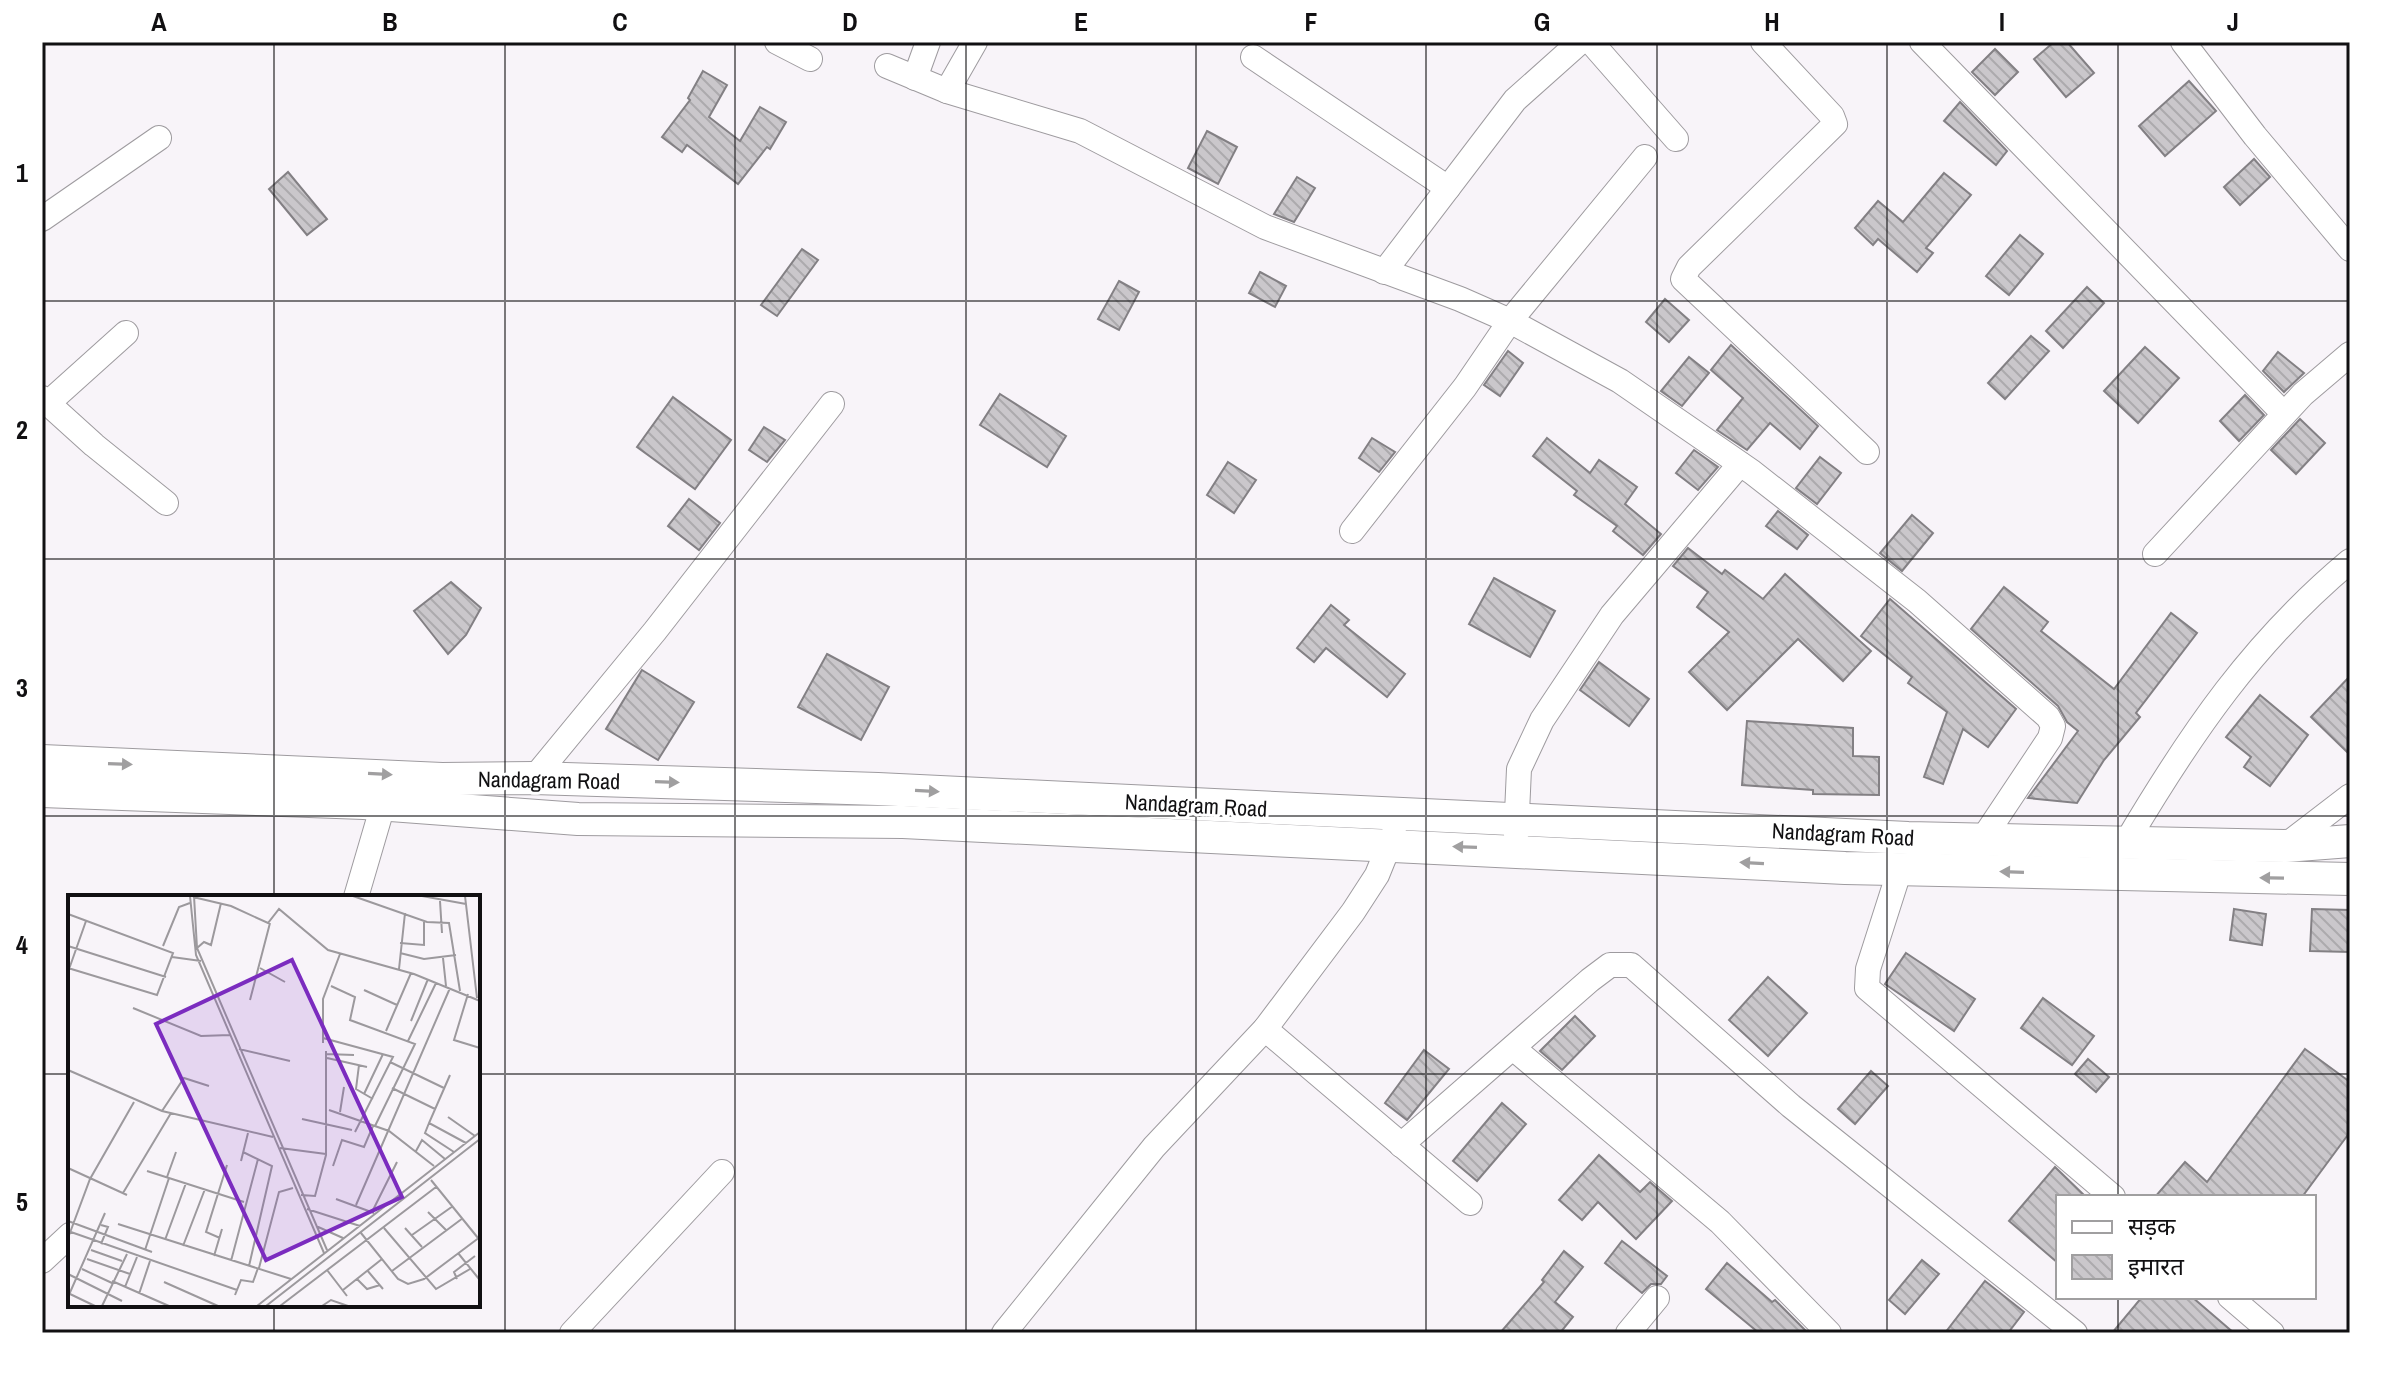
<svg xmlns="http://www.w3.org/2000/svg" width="2392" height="1375" font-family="'Archivo Narrow','Noto Sans Devanagari',sans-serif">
	<defs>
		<pattern id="building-back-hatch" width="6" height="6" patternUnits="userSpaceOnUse" patternTransform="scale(2)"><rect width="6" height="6" fill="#cac7cb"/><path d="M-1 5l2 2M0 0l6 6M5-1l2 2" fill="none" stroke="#acaaad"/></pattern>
	</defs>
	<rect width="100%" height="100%" fill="#f8f4f9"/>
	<g fill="url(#building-back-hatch)" stroke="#838084" stroke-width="2">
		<polygon points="2054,42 2067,42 2094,73 2066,97 2034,59"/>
		<polygon points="1995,49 2018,72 1995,95 1972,72"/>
		<polygon points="703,71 727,85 709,117 740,141 760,107 786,122 770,149 767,147 738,184 687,145 682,152 662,137 690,100 688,98"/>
		<polygon points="2189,81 2216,111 2165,156 2139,126"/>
		<polygon points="1960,102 2007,151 1996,165 1944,121"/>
		<polygon points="1207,131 1237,147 1218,184 1188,168"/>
		<polygon points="2254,159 2270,177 2240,205 2224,187"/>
		<polygon points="288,172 327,219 307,235 269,189"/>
		<polygon points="1944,173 1971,195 1926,248 1933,253 1917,272 1878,239 1873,245 1855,228 1878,201 1903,222"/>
		<polygon points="1297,177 1315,188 1294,222 1274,214"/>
		<polygon points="2020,235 2043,254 2009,295 1986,276"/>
		<polygon points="802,249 818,260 777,316 761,305"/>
		<polygon points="1260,272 1286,286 1275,307 1249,293"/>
		<polygon points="1119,281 1139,292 1119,330 1098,319"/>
		<polygon points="2087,287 2104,303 2063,348 2046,331"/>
		<polygon points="1665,299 1689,320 1669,342 1646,322"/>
		<polygon points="2031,336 2049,351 2005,399 1988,383"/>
		<polygon points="1731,345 1818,426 1800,449 1770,423 1747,450 1717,430 1743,398 1711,370"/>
		<polygon points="2145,347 2179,378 2138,423 2104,391"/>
		<polygon points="1508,351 1523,363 1500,396 1484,385"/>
		<polygon points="2278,352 2304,373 2284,392 2263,371"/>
		<polygon points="1689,357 1709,373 1682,406 1661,391"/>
		<polygon points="1000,394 1066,436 1047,467 980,425"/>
		<polygon points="2245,395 2264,415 2239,441 2220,421"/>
		<polygon points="673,397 731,440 695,489 637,447"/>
		<polygon points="2300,419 2325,443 2296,474 2271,450"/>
		<polygon points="764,427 785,440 767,462 749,450"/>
		<polygon points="1372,438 1395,452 1379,472 1359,458"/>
		<polygon points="1547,438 1590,473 1599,460 1637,487 1625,504 1661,534 1643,555 1613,531 1617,526 1574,495 1577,491 1533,456"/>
		<polygon points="1694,450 1718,467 1698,490 1676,473"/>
		<polygon points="1820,457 1841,473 1817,504 1796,488"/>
		<polygon points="1228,462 1256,480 1234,513 1207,495"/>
		<polygon points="689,499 720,523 699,550 668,526"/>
		<polygon points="1778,511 1808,535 1797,549 1766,526"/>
		<polygon points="1912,515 1933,533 1902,571 1880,553"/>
		<polygon points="1688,548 1722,574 1725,570 1763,599 1785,574 1871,651 1843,681 1798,639 1727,710 1689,672 1729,632 1697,607 1708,592 1673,566"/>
		<polygon points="1494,578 1555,611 1530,657 1469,624"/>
		<polygon points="451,582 481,608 466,635 448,654 414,611"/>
		<polygon points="2004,587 2048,622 2041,631 2114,689 2171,613 2197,633 2136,713 2140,717 2104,760 2077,803 2028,798 2078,731 2067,722 2058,706 1971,629"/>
		<polygon points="1890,599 2016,709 1988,747 1963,729 1943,784 1924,777 1947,712 1908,683 1912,677 1861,636"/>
		<polygon points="1331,605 1349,620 1344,625 1405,674 1387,697 1326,648 1314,662 1297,648"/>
		<polygon points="827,654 889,687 861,740 798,707"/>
		<polygon points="1599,662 1649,699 1629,726 1580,690"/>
		<polygon points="642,670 694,702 658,760 606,729"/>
		<polygon points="2350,676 2350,755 2311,717"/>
		<polygon points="2260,695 2308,735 2270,786 2244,767 2251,757 2226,737"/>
		<polygon points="1747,721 1853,728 1853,756 1879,757 1879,795 1813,794 1813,790 1742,785"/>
		<polygon points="2234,909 2266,914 2262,945 2230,940"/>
		<polygon points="2312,909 2350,910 2350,952 2310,951"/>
		<polygon points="1906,953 1975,999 1954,1031 1885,984"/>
		<polygon points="1768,977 1807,1013 1768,1056 1729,1020"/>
		<polygon points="2043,998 2094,1036 2072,1065 2021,1028"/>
		<polygon points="1575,1016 1595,1036 1562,1070 1540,1051"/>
		<polygon points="2305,1049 2350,1082 2350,1132 2302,1197 2155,1197 2185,1162 2207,1182"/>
		<polygon points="1424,1050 1449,1069 1407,1120 1385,1103"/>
		<polygon points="2088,1059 2109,1077 2096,1092 2075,1074"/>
		<polygon points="1871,1071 1888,1086 1855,1124 1838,1109"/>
		<polygon points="1502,1103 1526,1124 1477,1181 1453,1161"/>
		<polygon points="1599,1155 1640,1192 1650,1182 1672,1201 1636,1239 1598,1202 1582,1220 1559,1200"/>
		<polygon points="2055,1167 2086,1197 2058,1197 2058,1263 2009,1221"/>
		<polygon points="1622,1241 1667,1276 1661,1284 1651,1284 1642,1293 1605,1263"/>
		<polygon points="1564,1251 1583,1267 1555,1302 1573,1317 1560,1333 1500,1333 1544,1282 1542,1280"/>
		<polygon points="1922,1260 1939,1274 1905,1314 1889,1300"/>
		<polygon points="1727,1263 1772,1302 1775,1300 1808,1333 1759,1333 1706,1289"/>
		<polygon points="1985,1281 2024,1312 2008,1333 1945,1333"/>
		<polygon points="2142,1297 2192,1297 2234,1333 2112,1333"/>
	</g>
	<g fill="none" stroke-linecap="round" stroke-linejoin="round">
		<defs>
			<g id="street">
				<polyline points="777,42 810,59"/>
				<polyline points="1591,42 1676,139"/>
				<polyline points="1763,42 1832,116 1835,124 1689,267 1683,279 1867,452"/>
				<polyline points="1922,42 2284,414"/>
				<polyline points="2183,42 2255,136 2350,249"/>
				<polyline points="1253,57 1448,188"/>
				<polyline points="887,66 947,91 1080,131 1265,227 1460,299 1510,321 1620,381 1752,472 1917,601 2048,717 2053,726 2050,738 1984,837"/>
				<polyline points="915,78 928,42"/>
				<polyline points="947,91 975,42"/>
				<polyline points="42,219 159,138"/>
				<polyline points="1384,272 1515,100 1580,42"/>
				<polyline points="42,398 94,445 166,503"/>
				<polyline points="47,404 126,333"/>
				<polyline points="1352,531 1465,387 1510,321 1645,157"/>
				<polyline points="2155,554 2303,394 2350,354"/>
				<polyline points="534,778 655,631 832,404"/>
				<polyline points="1516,835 1519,769 1542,720 1612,615 1740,464"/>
				<path d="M2127,841C2191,733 2253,642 2350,561"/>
				<polyline points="2285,846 2350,796"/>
				<polyline points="1900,869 1868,969 1867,988 2113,1197"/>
				<polyline points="356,897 383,805"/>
				<polyline points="1265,1029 1470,1203"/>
				<polyline points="1513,1048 1720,1222 1829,1333"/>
				<polyline points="1401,1145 1590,980 1610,965 1631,965 1791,1106 2075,1333"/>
				<polyline points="42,1261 70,1235"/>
				<polyline points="2230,1297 2272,1333"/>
				<polyline points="572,1333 722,1172"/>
				<polyline points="1004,1333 1154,1147 1265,1029 1353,912 1377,875 1394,833"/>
				<polyline points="1628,1333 1657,1298"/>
			</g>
			<g id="secondary">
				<polyline points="42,761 442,779 534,778 878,789 1908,838 2285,846 2350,841"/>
				<polyline points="42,791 364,803 578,819 903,822 1845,868 2350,879"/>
			</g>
		</defs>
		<use href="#street" stroke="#9e9b9f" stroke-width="26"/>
		<use href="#secondary" stroke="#9e9b9f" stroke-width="34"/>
		<use href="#street" stroke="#fff" stroke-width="24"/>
		<use href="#secondary" stroke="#fff" stroke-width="32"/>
	</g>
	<defs><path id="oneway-solid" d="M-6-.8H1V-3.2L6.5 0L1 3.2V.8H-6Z" transform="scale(2)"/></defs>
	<g fill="#a09fa0">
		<use href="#oneway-solid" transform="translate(120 764) rotate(2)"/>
		<use href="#oneway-solid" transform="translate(380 774) rotate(3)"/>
		<use href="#oneway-solid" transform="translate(667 782) rotate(2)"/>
		<use href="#oneway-solid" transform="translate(927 791) rotate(3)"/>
		<use href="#oneway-solid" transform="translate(1465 847) rotate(-178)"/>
		<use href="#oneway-solid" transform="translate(1752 863) rotate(-177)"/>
		<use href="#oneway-solid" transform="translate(2012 872) rotate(-178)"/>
		<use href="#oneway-solid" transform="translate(2272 878) rotate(-179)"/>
	</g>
	<path fill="none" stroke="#111012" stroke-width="2" stroke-opacity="0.55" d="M274,42V897M505,42V1333M735,42V1333M966,42V1333M1196,42V1333M1426,42V1333M1657,42V1333M1887,42V1333M2118,42V1197M42,301H2350M42,559H2350M42,816H2350M42,1074H70M478,1074H2350M2118,1297V1333M274,1305V1333"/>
	<g text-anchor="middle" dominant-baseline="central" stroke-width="6" stroke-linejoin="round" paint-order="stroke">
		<g font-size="22" fill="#111012" stroke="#fff">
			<text transform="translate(549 780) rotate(1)">Nandagram Road</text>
			<text transform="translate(1196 805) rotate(3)">Nandagram Road</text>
			<text transform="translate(1843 834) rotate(3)">Nandagram Road</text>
		</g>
	</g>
	<g transform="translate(68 895)">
		<rect width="412" height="412" fill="#f8f4f9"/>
		<path fill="none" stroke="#9c999d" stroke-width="2" d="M122,1L128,60L256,358M126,1L129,53L259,355M285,1L359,27L381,28L392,96M354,1L398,9M397,1L409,103M125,2L163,11L200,28L211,14L260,55L346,79L412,106M372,6L374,38M0,19L105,58L89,100L0,73M332,48L356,50V26M0,51L98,82M95,51L111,12L122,8M129,53L136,47L143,50L153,8M332,58L356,64L388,60M104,62L133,66M375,63L378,91M192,73L217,87M331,74L337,18M0,77L18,26M263,91L287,102L282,125L347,149L307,231M296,95L329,110M400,99L386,145L412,153M182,105L202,28M65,113L133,141L162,140M343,126L360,84M318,136L343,78M255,143L325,162L287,237M340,146L368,88M255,148V104L272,59M171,154L222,166M258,159L286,160M259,163L299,172M322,167L376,193M291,170L288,194L305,204M0,175L94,216L205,242M382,180L361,228L398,248M324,193L367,214M296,199L315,159M261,215L321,236L366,271M94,216L116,183L141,191M272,217L276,192M380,222L407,241M234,224L284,235M361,228L357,238L386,257M212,253L258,259M348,256L354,245L377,264M175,257L204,271L181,371M173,266L180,238M265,271L274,245L296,252L305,231M0,273L59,300M79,276L176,307M99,282L108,257M363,285L410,343M55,298L103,218M233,300L247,301L258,260V156M268,304L306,318M288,310L382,93M239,314L292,331M304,317L329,267M360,317L378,335M0,326L84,357M50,329L223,384M33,330L40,332L33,349M248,331L275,343M316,333L368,394L402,374M337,333L354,352M0,336L169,395M293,338L330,384L340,389L356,384L412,342M344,340L385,311M0,343L22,284L66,207M152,343L138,337L159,270M97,345L118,288M115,351L137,294M23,355L54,366M77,355L101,283M390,358L411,384M146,361L154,334M19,364L62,379M163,366L190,264M191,373L211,297L225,293M14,374L44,388M259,375L279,401M299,375L315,394M324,376L395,323M0,379L54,406M289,384L299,394L312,390M389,384L386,377L407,361M44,386L101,411M96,387L150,411M57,392L69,362M275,395L314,364M2,399L27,411M71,399L82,366M167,400L173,385L185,387L190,373M0,402L37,318M34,411L59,359M189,411L412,237M198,411L412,244M212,411L368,292M254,411L263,405L280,411"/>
		<path fill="#7b2cbf" fill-opacity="0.15" stroke="#7b2cbf" stroke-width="4" d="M224,65L334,302L198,365L88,129Z"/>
		<rect width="412" height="412" fill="none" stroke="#111012" stroke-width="4"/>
	</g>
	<rect width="2392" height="1375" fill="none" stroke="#ffffff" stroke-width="88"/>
	<rect x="2056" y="1195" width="260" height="104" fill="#ffffff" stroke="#a09fa0" stroke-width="2"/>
	<rect x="2072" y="1221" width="40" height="12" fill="#ffffff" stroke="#a09fa0" stroke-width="2"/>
	<text x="2128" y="1235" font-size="24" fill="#111012">सड़क</text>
	<rect x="2072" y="1255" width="40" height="24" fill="url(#building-back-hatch)" stroke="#a09fa0" stroke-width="2"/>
	<text x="2128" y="1275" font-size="24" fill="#111012">इमारत</text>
	<rect x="44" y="44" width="2304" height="1287" fill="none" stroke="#111012" stroke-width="3"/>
	<g font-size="26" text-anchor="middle" font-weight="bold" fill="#111012">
		<text x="159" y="31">A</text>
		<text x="390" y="31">B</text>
		<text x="620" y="31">C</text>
		<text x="850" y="31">D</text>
		<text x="1081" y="31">E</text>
		<text x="1311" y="31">F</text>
		<text x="1542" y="31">G</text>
		<text x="1772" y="31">H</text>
		<text x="2002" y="31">I</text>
		<text x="2233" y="31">J</text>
		<text x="22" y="182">1</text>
		<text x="22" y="439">2</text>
		<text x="22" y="697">3</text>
		<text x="22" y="954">4</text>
		<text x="22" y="1211">5</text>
	</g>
</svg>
